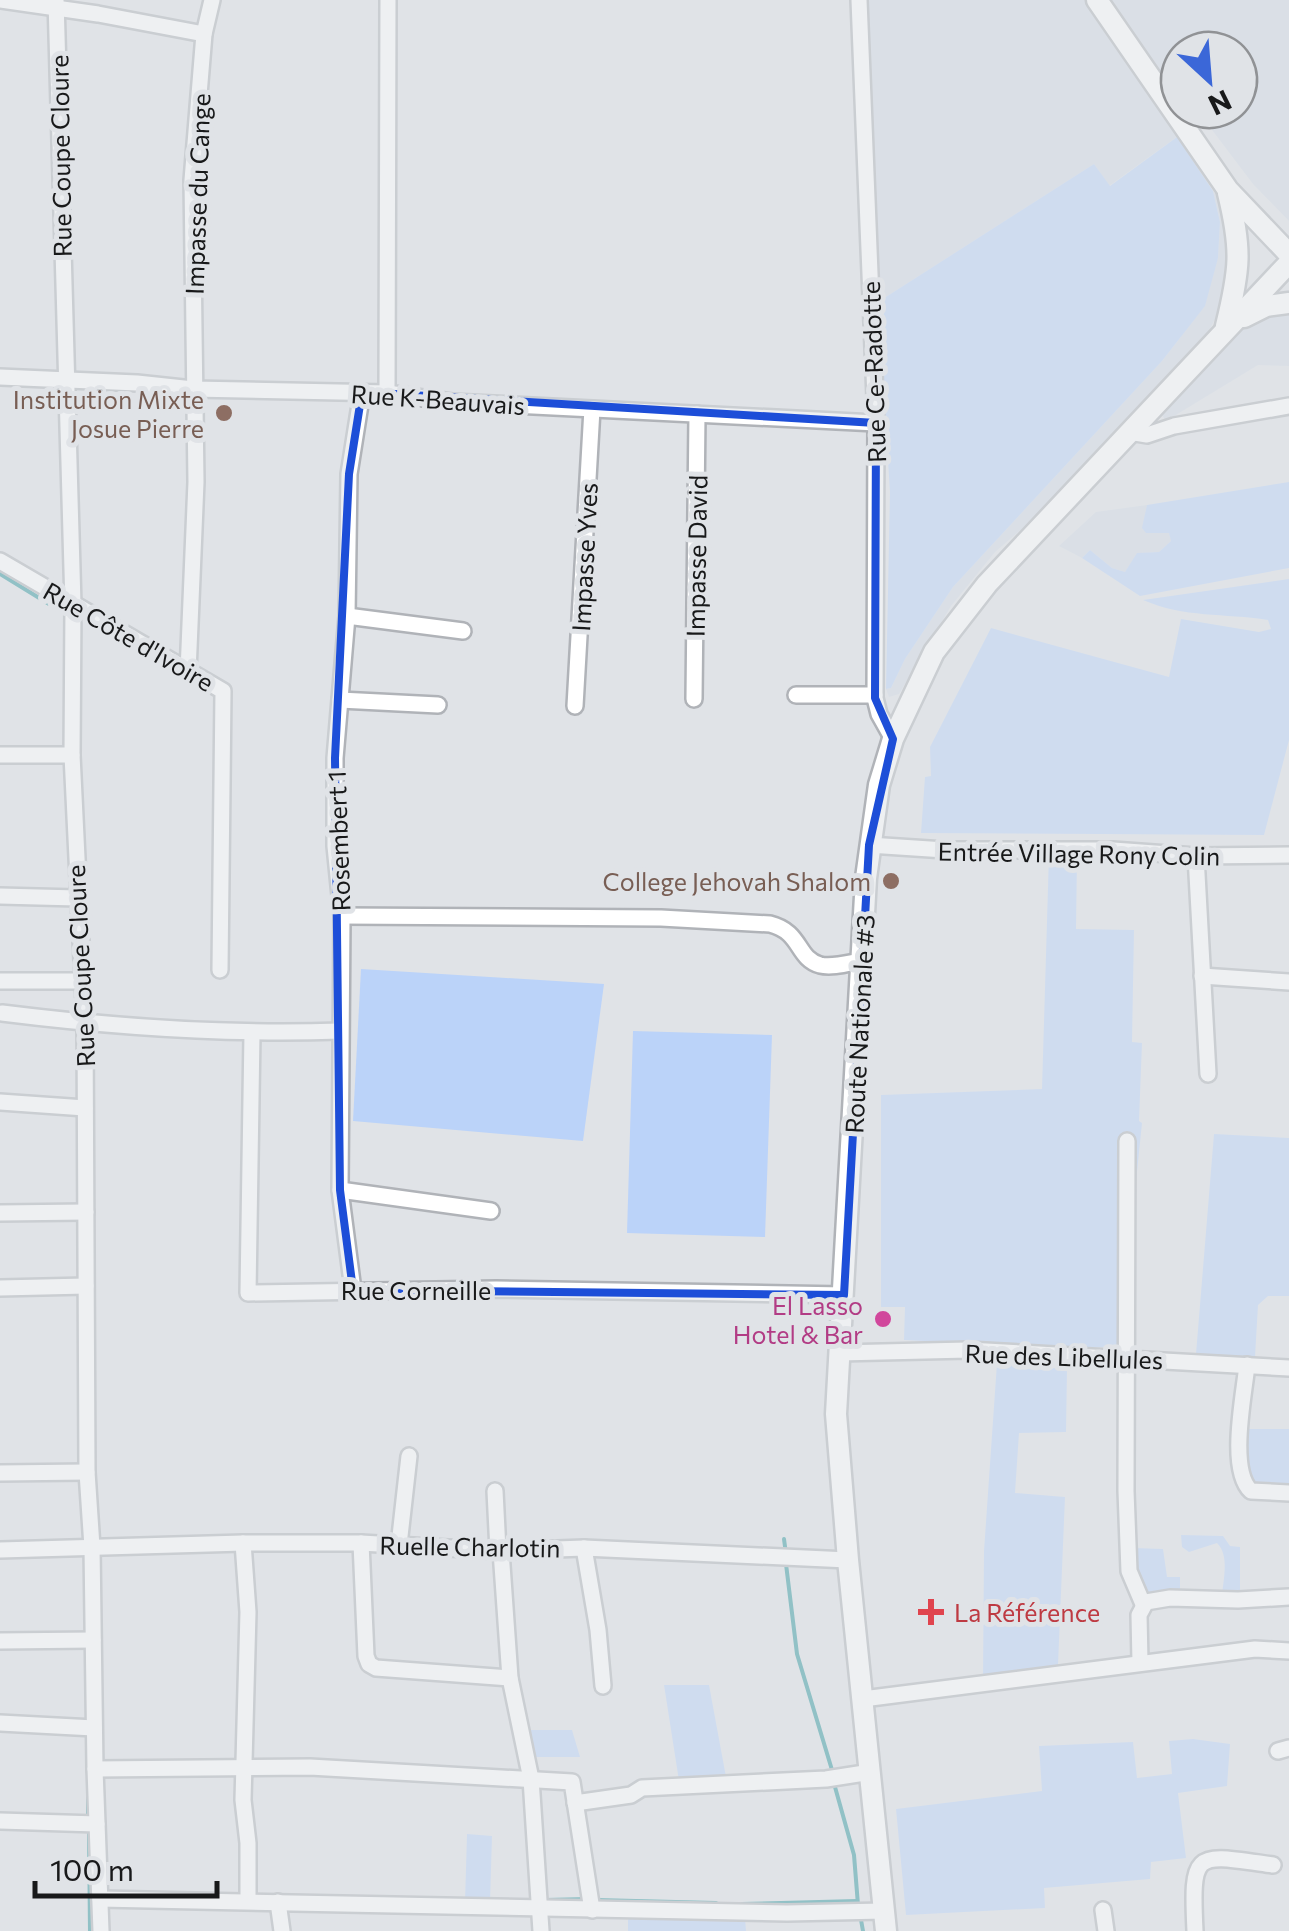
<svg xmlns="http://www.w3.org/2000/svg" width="1289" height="1931" font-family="Commissioner,sans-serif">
	<rect width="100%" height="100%" fill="#e0e3e7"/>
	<g fill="#d3dae5" fill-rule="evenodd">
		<path d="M865,0H1289V221L1253,184L1203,118L1109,186L1094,164L878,302ZM1179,50H1239V110H1179Z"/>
		<polygon points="1213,191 1220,198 1231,234 1227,295 1210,329 1037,516 995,552 951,606 899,694 889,697 886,689 891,688 905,659 953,587 1162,361 1180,338 1218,258 1220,222"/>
		<polygon points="1289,308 1289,366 1258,365 1166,421 1162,415 1230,341 1259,314"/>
		<polygon points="1147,505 1146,515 1170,534 1171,541 1159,552 1142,553 1125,572 1112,568 1090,550 1082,558 1059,546 1096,512"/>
	</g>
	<g fill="#bbd3f9">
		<polygon points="1177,137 1213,191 1220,222 1218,258 1205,306 1162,361 953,587 905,659 891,688 886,689 890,492 878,302 1094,164 1110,186"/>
		<polygon points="1289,482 1289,568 1140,596 1082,558 1090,550 1112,568 1125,572 1137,553 1159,552 1171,541 1169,533 1146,533 1142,528 1147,505"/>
		<path d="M1289,579V740L1264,835L921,833L925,777L931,776L930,747L991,628L1169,677L1181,619L1259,632L1271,629L1268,620C1224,613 1184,618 1143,600Z"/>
		<polygon points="1049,854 1077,857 1076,929 1134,930 1132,1042 1142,1043 1139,1121 1142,1123 1130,1240 1124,1347 1062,1348 904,1340 905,1307 881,1307 881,1095 1042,1089"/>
		<polygon points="361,969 604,984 583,1141 353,1121"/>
		<polygon points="633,1031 772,1035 765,1237 627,1233"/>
		<polygon points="1214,1134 1289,1138 1289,1296 1268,1296 1258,1305 1255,1357 1196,1354"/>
		<polygon points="997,1363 1067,1369 1066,1432 1019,1433 1015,1493 1065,1497 1058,1665 983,1679 984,1551"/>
		<polygon points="1244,1429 1289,1429 1289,1484 1254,1483 1249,1479"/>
		<path d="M1181,1535L1223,1536L1230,1546L1240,1547V1595L1222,1597C1223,1580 1230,1556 1217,1543L1189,1552L1182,1547Z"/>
		<polygon points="1133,1548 1163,1549 1167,1577 1180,1577 1180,1595 1147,1597 1133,1575"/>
		<polygon points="664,1685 709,1685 726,1777 679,1781"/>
		<polygon points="527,1730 572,1730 580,1757 534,1757"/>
		<polygon points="1193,1739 1230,1744 1227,1786 1178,1793 1186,1858 1151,1862 1150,1879 1044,1888 1045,1908 906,1915 896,1809 1042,1791 1039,1746 1133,1742 1137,1778 1172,1774 1169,1741"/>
		<polygon points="467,1834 492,1836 490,1903 465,1902"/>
		<polygon points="628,1916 686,1920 745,1918 746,1931 628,1931"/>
	</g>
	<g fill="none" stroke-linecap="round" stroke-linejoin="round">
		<g stroke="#31979d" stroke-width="4">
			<polyline points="0,574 49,604"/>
			<polyline points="784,1539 786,1554"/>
			<polyline points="786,1564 797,1654 832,1770"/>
			<polyline points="88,1781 88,1821"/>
			<polyline points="835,1787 854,1855 858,1905"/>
			<polyline points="89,1831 90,1931"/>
			<polyline points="517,1900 529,1900"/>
			<polyline points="546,1900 587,1899"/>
			<polyline points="596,1900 716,1903"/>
			<polyline points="742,1904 857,1901"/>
			<polyline points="860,1914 863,1931"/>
		</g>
		<defs>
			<g id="minor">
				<polyline points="0,0 98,14 204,34"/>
				<polyline points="56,0 73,605 72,755 85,1023 87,1472 92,1547 95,1769 101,1931"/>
				<polyline points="859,0 876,423 875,698 879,714 893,739"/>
				<polyline points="0,377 137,383 193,389 387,393 452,402 876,423"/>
				<polyline points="387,393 388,0"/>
				<polyline points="1129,432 1147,435 1174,426 1289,406"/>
				<polyline points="0,561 223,691 220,970"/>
				<polyline points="347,616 463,631"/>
				<polyline points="188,672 196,482 192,180 204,34 212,0"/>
				<polyline points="796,695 875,695"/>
				<polyline points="694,699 697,414"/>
				<polyline points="340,700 438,705"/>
				<polyline points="575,706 592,409"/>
				<polyline points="0,755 72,755"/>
				<polyline points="869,845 945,850 1113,850 1196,856 1289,855"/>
				<polyline points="1196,856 1208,1074"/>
				<polyline points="0,896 77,898"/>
				<path d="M342,916L661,918L770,924C802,932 796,958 820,965C832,968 849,963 861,961"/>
				<polyline points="1202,976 1289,982"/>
				<polyline points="0,981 83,981"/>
				<path d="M2,1013C114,1027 227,1035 340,1031"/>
				<polyline points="252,1033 248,1293 496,1289 844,1295"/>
				<polyline points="0,1102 85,1108"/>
				<polyline points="1127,1141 1126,1491 1129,1571 1143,1604"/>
				<polyline points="340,1190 491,1211"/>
				<polyline points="0,1213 86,1212"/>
				<polyline points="0,1288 86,1286"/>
				<polyline points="353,1290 340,1190 342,916 335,846 335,758 347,616 349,474 362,392"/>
				<polyline points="839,1353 968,1350 1289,1368"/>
				<path d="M1247,1365C1244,1395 1228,1470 1251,1491L1289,1493"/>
				<polyline points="0,1473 87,1472"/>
				<polyline points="495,1491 498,1551"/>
				<polyline points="243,1543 248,1612 243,1800 248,1843 248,1901"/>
				<polyline points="361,1543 366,1656 369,1664 376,1668 510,1678"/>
				<polyline points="399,1545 409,1456"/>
				<polyline points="584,1548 598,1630 603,1686"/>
				<polyline points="0,1550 243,1543 361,1543 501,1551 584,1548 848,1560"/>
				<polyline points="501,1551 510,1678 531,1779 541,1931"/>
				<polyline points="0,1641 93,1640"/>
				<polyline points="1140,1662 1139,1615 1146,1602 1170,1598 1238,1600 1289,1597"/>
				<polyline points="863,1699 1255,1649 1289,1651"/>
				<polyline points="0,1723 94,1728"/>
				<polyline points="1278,1751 1289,1748"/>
				<polyline points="95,1769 310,1767 572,1782 592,1910"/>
				<polyline points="575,1803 631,1795 642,1788 826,1779 871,1772"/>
				<polyline points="0,1821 97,1824"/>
				<polyline points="100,1899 787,1913 884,1911"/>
				<polyline points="278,1902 282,1931"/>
				<polyline points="1103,1910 1106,1931"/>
				<path d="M1195,1931C1191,1848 1195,1854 1273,1865"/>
			</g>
			<g id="major">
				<polyline points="1097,0 1228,190 1289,254"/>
				<polyline points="1244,317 1266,306 1289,303"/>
				<path d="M1226,326C1240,269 1242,250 1228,193"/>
				<polyline points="886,1931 848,1560 836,1414 866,878 879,785 893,739 934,652 987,584 1289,263"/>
			</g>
		</defs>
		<use href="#minor" stroke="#b0b3b8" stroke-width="20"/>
		<use href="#major" stroke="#b0b3b8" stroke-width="25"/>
		<use href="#minor" stroke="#fff" stroke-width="15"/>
		<use href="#major" stroke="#fff" stroke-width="20"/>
	</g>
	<path d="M0 0H1289V1931H0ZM362,392L876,423L875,698L893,739L869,845L844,1295L353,1290L340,1190L335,758L349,474Z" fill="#e0e3e7" fill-opacity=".55" fill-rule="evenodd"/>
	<path fill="none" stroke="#1d4ed8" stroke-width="8" stroke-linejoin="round" d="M362,392L876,423L875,698L893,739L869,845L844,1295L353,1290L340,1190L335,758L349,474Z"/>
	<g fill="#8d6e63" stroke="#e0e3e7" stroke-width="4">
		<circle cx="224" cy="413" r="10"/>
		<circle cx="891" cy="881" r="10"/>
	</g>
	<circle fill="#d1479c" stroke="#e0e3e7" stroke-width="4" cx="883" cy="1319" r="10"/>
	<path fill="#e0444e" stroke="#e0e3e7" stroke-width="4" d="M926 1597h10v10h10v10h-10v10h-10v-10h-10v-10h10z"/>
	<g text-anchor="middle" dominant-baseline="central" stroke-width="10" stroke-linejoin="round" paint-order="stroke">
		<g font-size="25" fill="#18191a" stroke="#e0e3e7">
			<text transform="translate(60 156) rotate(-91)">Rue Coupe Cloure</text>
			<text transform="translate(197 194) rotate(-88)">Impasse du Cange</text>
			<text transform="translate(873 372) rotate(-92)">Rue Ce-Radotte</text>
			<text transform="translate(438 399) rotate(4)">Rue K-Beauvais</text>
			<text transform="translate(696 556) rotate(-89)">Impasse David</text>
			<text transform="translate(584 557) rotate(-87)">Impasse Yves</text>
			<text transform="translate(129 636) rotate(30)">Rue Côte d'Ivoire</text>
			<text transform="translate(338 841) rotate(-92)">Rosembert 1</text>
			<text transform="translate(1079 853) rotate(1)">Entrée Village Rony Colin</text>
			<text transform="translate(80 966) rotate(-93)">Rue Coupe Cloure</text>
			<text transform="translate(859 1024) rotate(-87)">Route Nationale #3</text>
			<text x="416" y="1290">Rue Corneille</text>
			<text transform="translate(1064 1356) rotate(2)">Rue des Libellules</text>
			<text transform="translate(470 1546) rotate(1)">Ruelle Charlotin</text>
		</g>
		<g font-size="25" fill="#785e54" stroke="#e0e3e7" text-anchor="end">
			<text x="204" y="399">Institution Mixte<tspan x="204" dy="29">Josue Pierre</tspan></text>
			<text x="871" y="881">College Jehovah Shalom</text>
		</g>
		<g font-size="25" fill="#b23c85" stroke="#e0e3e7" text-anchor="end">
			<text x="863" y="1305">El Lasso<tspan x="863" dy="29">Hotel &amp; Bar</tspan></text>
		</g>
		<g font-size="25" fill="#be3a42" stroke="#e0e3e7" text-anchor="start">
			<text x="954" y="1612">La Référence</text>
		</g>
	</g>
	<g transform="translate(1209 80) rotate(154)"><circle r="48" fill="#e0e3e7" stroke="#909295" stroke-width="2.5"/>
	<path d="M0-8L18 38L0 25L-18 38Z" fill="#3b67d8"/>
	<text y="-15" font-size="28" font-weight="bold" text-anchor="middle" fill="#18191a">N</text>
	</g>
	<path d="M35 1881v15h182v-15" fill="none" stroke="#18191a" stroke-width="5"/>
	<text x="50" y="1881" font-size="30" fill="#18191a" stroke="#e0e3e7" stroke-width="8" paint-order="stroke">100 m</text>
</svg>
